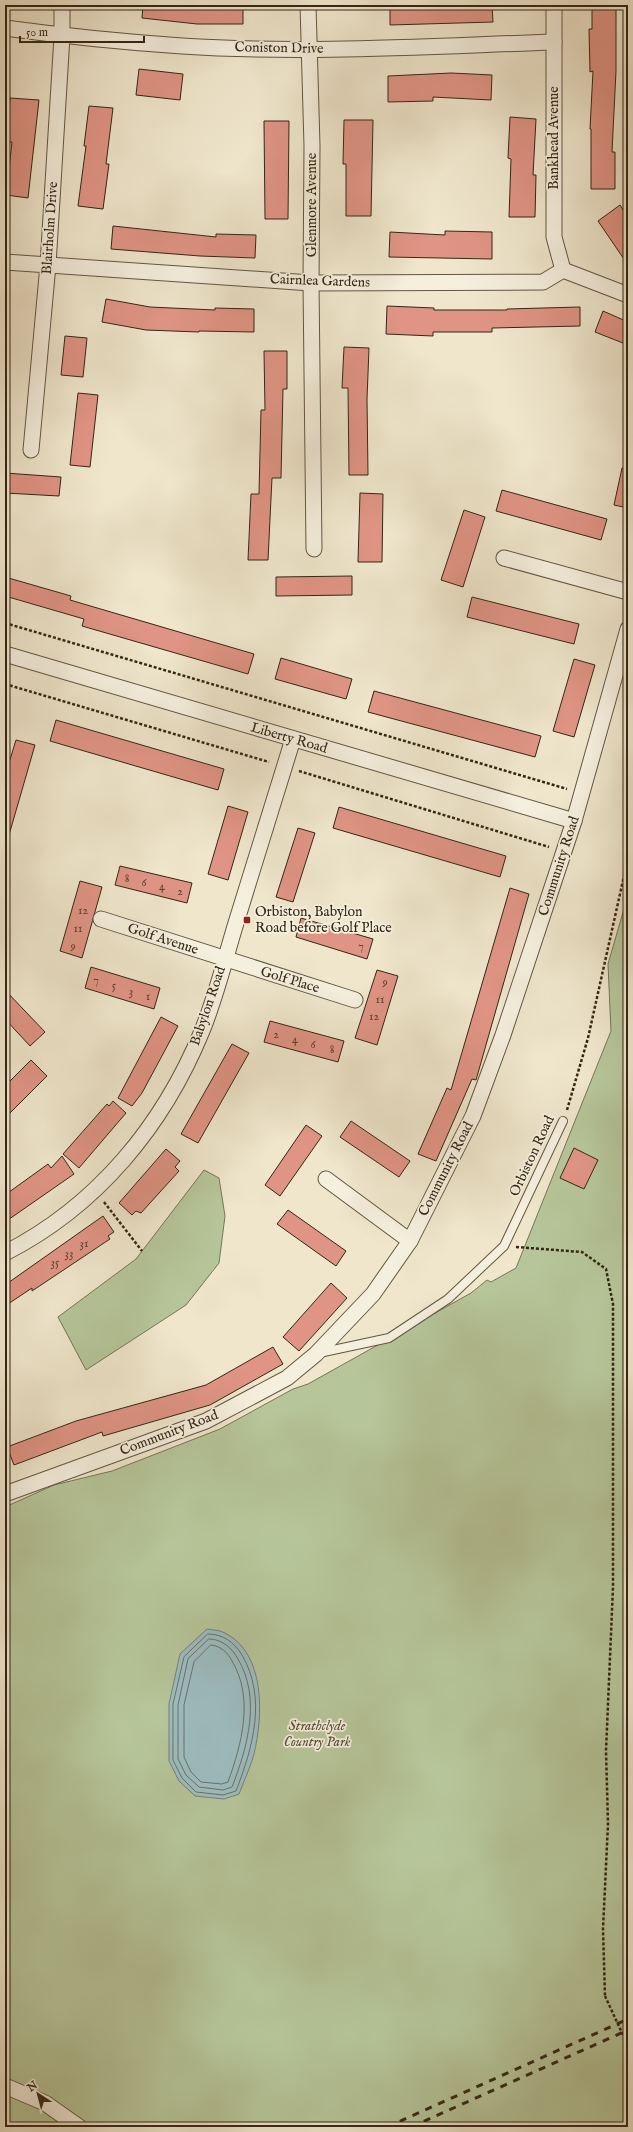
<svg xmlns="http://www.w3.org/2000/svg" width="633" height="2132" font-family="'IM FELL English',serif">
	<rect width="100%" height="100%" fill="#efe6cc"/>
	<filter id="stains"><feTurbulence type="fractalNoise" baseFrequency=".005" numOctaves="4"/><feColorMatrix values="0 0 0 0 .2 0 0 0 0 .09 0 0 0 0 .02 0 0 0 .5 -.17"/></filter>
	<radialGradient id="worn" r=".72"><stop offset=".6" stop-color="#630" stop-opacity="0"/><stop offset="1" stop-color="#630" stop-opacity=".3"/></radialGradient>
	<g fill="#b6c69a" stroke="#757656">
		<polygon points="628,895 628,2127 5,2127 5,1507 54,1485 112,1471 220,1429 293,1389 308,1384 471,1293 487,1280 491,1282 516,1268 611,1031 608,964"/>
		<polygon points="204,1170 219,1178 225,1216 219,1263 186,1305 86,1370 58,1317 136,1259"/>
	</g>
	<path fill="#9dbdc1" stroke="#73817b" d="M207,1629C212,1630 220,1630 225,1633C266,1654 263,1716 254,1754C250,1768 244,1781 239,1794L224,1799L195,1796L179,1781L169,1761V1704L180,1654Z"/>
	<g fill="none" stroke-linecap="round" stroke-linejoin="round">
		<g stroke="#68726a" stroke-width="1">
			<path d="M208,1634C223,1634 234,1642 242,1655C267,1698 253,1747 236,1791L223,1795L196,1792L182,1778L173,1760V1704L184,1657Z"/>
			<path d="M209,1639C222,1639 232,1648 238,1659C261,1698 248,1746 232,1787L223,1790L199,1787L186,1775L178,1759V1705L188,1659Z"/>
			<path d="M211,1645C221,1646 228,1653 232,1661C254,1698 242,1743 228,1782L222,1784L201,1782L191,1772L184,1757V1705L194,1662Z"/>
		</g>
	</g>
	<g fill="#e09485" stroke="#342613">
		<polygon points="143,5 243,5 243,24 197,24 142,18"/>
		<polygon points="390,5 492,5 493,22 390,25"/>
		<polygon points="592,5 616,5 616,71 612,152 615,152 615,189 591,189 591,129 590,129 593,71 590,72 589,29 592,29"/>
		<polygon points="139,69 183,74 180,100 136,95"/>
		<polygon points="451,73 492,75 491,100 433,97 433,101 388,102 388,76"/>
		<polygon points="10,98 39,100 28,198 6,195 12,142 7,142"/>
		<polygon points="89,106 113,108 106,164 109,164 103,209 78,206 86,146 84,146"/>
		<polygon points="510,117 536,119 533,175 536,175 535,217 509,217 511,159 508,158"/>
		<polygon points="344,120 373,120 371,216 346,216 346,164 343,164"/>
		<polygon points="264,121 289,121 288,219 265,219"/>
		<polygon points="620,205 628,217 628,265 598,221"/>
		<polygon points="113,226 216,237 216,234 256,235 255,258 200,256 111,249"/>
		<polygon points="445,231 492,232 492,259 389,257 390,232 445,235"/>
		<polygon points="106,299 150,307 215,310 215,308 254,309 254,332 199,331 199,332 146,330 102,322"/>
		<polygon points="387,306 434,308 434,310 507,310 507,309 580,307 580,326 492,328 492,332 433,332 433,336 386,334"/>
		<polygon points="603,311 628,322 628,345 595,332"/>
		<polygon points="65,336 87,338 83,377 61,375"/>
		<polygon points="344,347 369,348 367,399 368,475 349,475 348,388 342,388"/>
		<polygon points="264,351 287,351 287,389 283,389 281,478 272,478 268,560 248,560 251,494 259,494 261,410 265,410"/>
		<polygon points="78,393 98,395 90,467 70,465"/>
		<polygon points="622,468 628,468 628,508 614,505"/>
		<polygon points="5,473 61,477 59,496 5,493"/>
		<polygon points="502,490 607,519 601,540 496,511"/>
		<polygon points="360,493 383,494 382,562 358,562"/>
		<polygon points="464,510 485,517 463,587 441,580"/>
		<polygon points="352,576 352,595 276,596 276,577"/>
		<polygon points="5,577 71,596 70,600 254,654 248,674 82,626 84,619 5,596"/>
		<polygon points="472,597 579,624 574,644 467,617"/>
		<polygon points="281,658 352,679 346,699 275,679"/>
		<polygon points="574,659 595,665 574,737 553,731"/>
		<polygon points="374,691 541,736 535,757 368,712"/>
		<polygon points="56,720 224,769 218,790 50,741"/>
		<polygon points="16,740 35,745 9,835 5,835 5,776"/>
		<polygon points="228,806 248,812 228,880 208,874"/>
		<polygon points="339,807 506,856 500,877 333,828"/>
		<polygon points="298,828 315,833 293,902 276,897"/>
		<polygon points="120,866 192,883 187,903 115,885"/>
		<polygon points="80,881 102,887 82,958 60,951"/>
		<polygon points="510,888 529,894 476,1080 472,1079 436,1161 418,1154 447,1088 451,1090"/>
		<polygon points="301,918 373,939 367,959 296,937"/>
		<polygon points="91,967 160,988 154,1009 85,988"/>
		<polygon points="377,970 398,976 377,1045 355,1038"/>
		<polygon points="5,990 45,1032 30,1046 5,1019"/>
		<polygon points="161,1017 178,1026 142,1093 132,1106 118,1098"/>
		<polygon points="270,1021 344,1041 338,1062 264,1042"/>
		<polygon points="232,1044 249,1053 198,1143 181,1134"/>
		<polygon points="31,1060 47,1076 5,1118 5,1086"/>
		<polygon points="113,1101 126,1113 79,1168 63,1154 107,1104 109,1106"/>
		<polygon points="351,1121 410,1161 399,1177 340,1137"/>
		<polygon points="306,1125 322,1136 280,1196 265,1185"/>
		<polygon points="574,1148 598,1160 584,1189 560,1178"/>
		<polygon points="166,1149 180,1161 175,1167 179,1171 141,1213 136,1211 132,1215 119,1203"/>
		<polygon points="62,1156 74,1174 5,1222 5,1195 48,1164 51,1168"/>
		<polygon points="288,1210 346,1251 336,1266 277,1224"/>
		<polygon points="103,1216 114,1232 108,1236 110,1239 32,1291 32,1288 5,1306 5,1285"/>
		<polygon points="331,1283 347,1298 299,1351 283,1337"/>
		<polygon points="273,1347 283,1364 210,1405 103,1436 102,1432 14,1465 7,1447 76,1421 206,1385"/>
	</g>
	<g fill="none" stroke-linecap="round" stroke-linejoin="round">
		<defs>
			<polyline id="lane" points="319,1353 389,1338 448,1299 504,1246 563,1121"/>
			<g id="street">
				<polyline points="308,5 312,146 311,283 314,549"/>
				<polyline points="554,5 554,237 563,270"/>
				<path d="M5,28C64,36 123,42 182,46C306,54 431,46 554,42"/>
				<polyline points="5,262 311,283 543,282 563,270"/>
				<polyline points="563,270 628,295"/>
				<polyline points="31,450 48,265 62,36 62,5"/>
				<polyline points="504,558 628,592"/>
				<polyline points="5,654 574,821"/>
				<polyline points="101,919 355,1000"/>
				<polyline points="326,1179 410,1241"/>
				<path d="M5,1253C97,1206 163,1126 202,1031C216,997 225,959 236,923C255,862 274,800 293,739"/>
				<polyline points="5,1494 206,1421 287,1378 316,1354 373,1294 410,1241 473,1116 503,1035 574,821 628,629"/>
				<polyline points="5,2086 45,2103 79,2127"/>
			</g>
		</defs>
		<use href="#lane" stroke="#635641" stroke-width="10"/>
		<use href="#street" stroke="#635641" stroke-width="17"/>
		<g stroke="#342613" stroke-width="2.5" stroke-dasharray="3 2" stroke-linecap="butt">
			<polyline points="5,623 567,789"/>
			<polyline points="5,684 269,762"/>
			<polyline points="299,771 549,847"/>
			<polyline points="567,1110 588,1038 628,858"/>
			<polyline points="104,1202 142,1251"/>
			<polyline points="516,1247 582,1252 606,1269 613,1304 613,1587 606,1751 608,1824 603,1929 605,1996"/>
		</g>
		<use href="#lane" stroke="#f5efde" stroke-width="8"/>
		<use href="#street" stroke="#f5efde" stroke-width="15"/>
		<g stroke="#342613" stroke-width="3" stroke-dasharray="7 7" stroke-linecap="butt">
			<polyline points="387,2127 628,2019"/>
			<polyline points="411,2127 628,2030"/>
		</g>
		<polyline stroke="#342613" stroke-width="2.5" stroke-dasharray="3 2" stroke-linecap="butt" points="605,1996 628,2046"/>
	</g>
	<rect fill="#8f2418" stroke="#f5efde" stroke-width="1.5" x="243" y="916" width="8" height="8" rx="2"/>
	<g text-anchor="middle" dominant-baseline="central" stroke-width="3.5" stroke-linejoin="round" paint-order="stroke">
		<g font-size="12" fill="#5f4230">
			<text x="127" y="878">8</text>
			<text x="144" y="882">6</text>
			<text x="162" y="886">4</text>
			<text x="180" y="891">2</text>
			<text x="83" y="910">12</text>
			<text x="78" y="928">11</text>
			<text x="73" y="946">9</text>
			<text x="361" y="946">7</text>
			<text x="96" y="980">7</text>
			<text x="385" y="982">9</text>
			<text x="114" y="985">5</text>
			<text x="131" y="991">3</text>
			<text x="148" y="996">1</text>
			<text x="380" y="999">11</text>
			<text x="374" y="1016">12</text>
			<text x="276" y="1034">2</text>
			<text x="295" y="1039">4</text>
			<text x="313" y="1044">6</text>
			<text x="332" y="1049">8</text>
			<text x="84" y="1243">31</text>
			<text x="69" y="1253">33</text>
			<text x="55" y="1262">35</text>
		</g>
		<g font-size="14" fill="#342613" stroke="#f5efde">
			<text transform="translate(279 48) rotate(1)">Coniston Drive</text>
			<text transform="translate(554 138) rotate(-90)">Bankhead Avenue</text>
			<text transform="translate(312 205) rotate(-90)">Glenmore Avenue</text>
			<text transform="translate(50 228) rotate(-86)">Blairholm Drive</text>
			<text transform="translate(320 281) rotate(2)">Cairnlea Gardens</text>
			<text transform="translate(289 738) rotate(16)">Liberty Road</text>
			<text transform="translate(559 866) rotate(-72)">Community Road</text>
			<text transform="translate(163 939) rotate(18)">Golf Avenue</text>
			<text transform="translate(290 980) rotate(17)">Golf Place</text>
			<text transform="translate(208 1006) rotate(-71)">Babylon Road</text>
			<text transform="translate(532 1156) rotate(-65)">Orbiston Road</text>
			<text transform="translate(446 1169) rotate(-63)">Community Road</text>
			<text transform="translate(169 1433) rotate(-21)">Community Road</text>
		</g>
		<g font-size="14" fill="#342613" stroke="#f5efde" text-anchor="start">
			<text x="255" y="912">Orbiston, Babylon<tspan x="255" dy="16">Road before Golf Place</tspan></text>
		</g>
		<g font-size="14" font-style="italic" fill="#544e35" stroke="#f5efde">
			<text x="317" y="1726">Strathclyde<tspan x="317" dy="16">Country Park</tspan></text>
		</g>
	</g>
	<rect width="633" height="2132" fill="none" stroke="#efe6cc" stroke-width="20"/>
	<rect x="6" y="6" width="621" height="2120" fill="none" stroke="#342613" stroke-width="2"/>
	<rect x="10" y="10" width="613" height="2112" fill="none" stroke="#342613"/>
	<g transform="translate(38 2094) rotate(324)" stroke="#f5efde" stroke-width="3" paint-order="stroke">
	<path d="M0-3L7 15L0 10L-7 15Z" fill="#342613"/>
	<text y="-6" font-size="11" font-weight="bold" text-anchor="middle" fill="#342613">N</text>
	</g>
	<path d="M20 36v6h124v-6" fill="none" stroke="#342613" stroke-width="2"/>
	<text x="26" y="36" font-size="12" fill="#342613" stroke="#f5efde" stroke-width="3" paint-order="stroke">50 m</text>
	<rect width="100%" height="100%" filter="url(#stains)"/>
	<rect width="100%" height="100%" fill="url(#worn)"/>
</svg>
